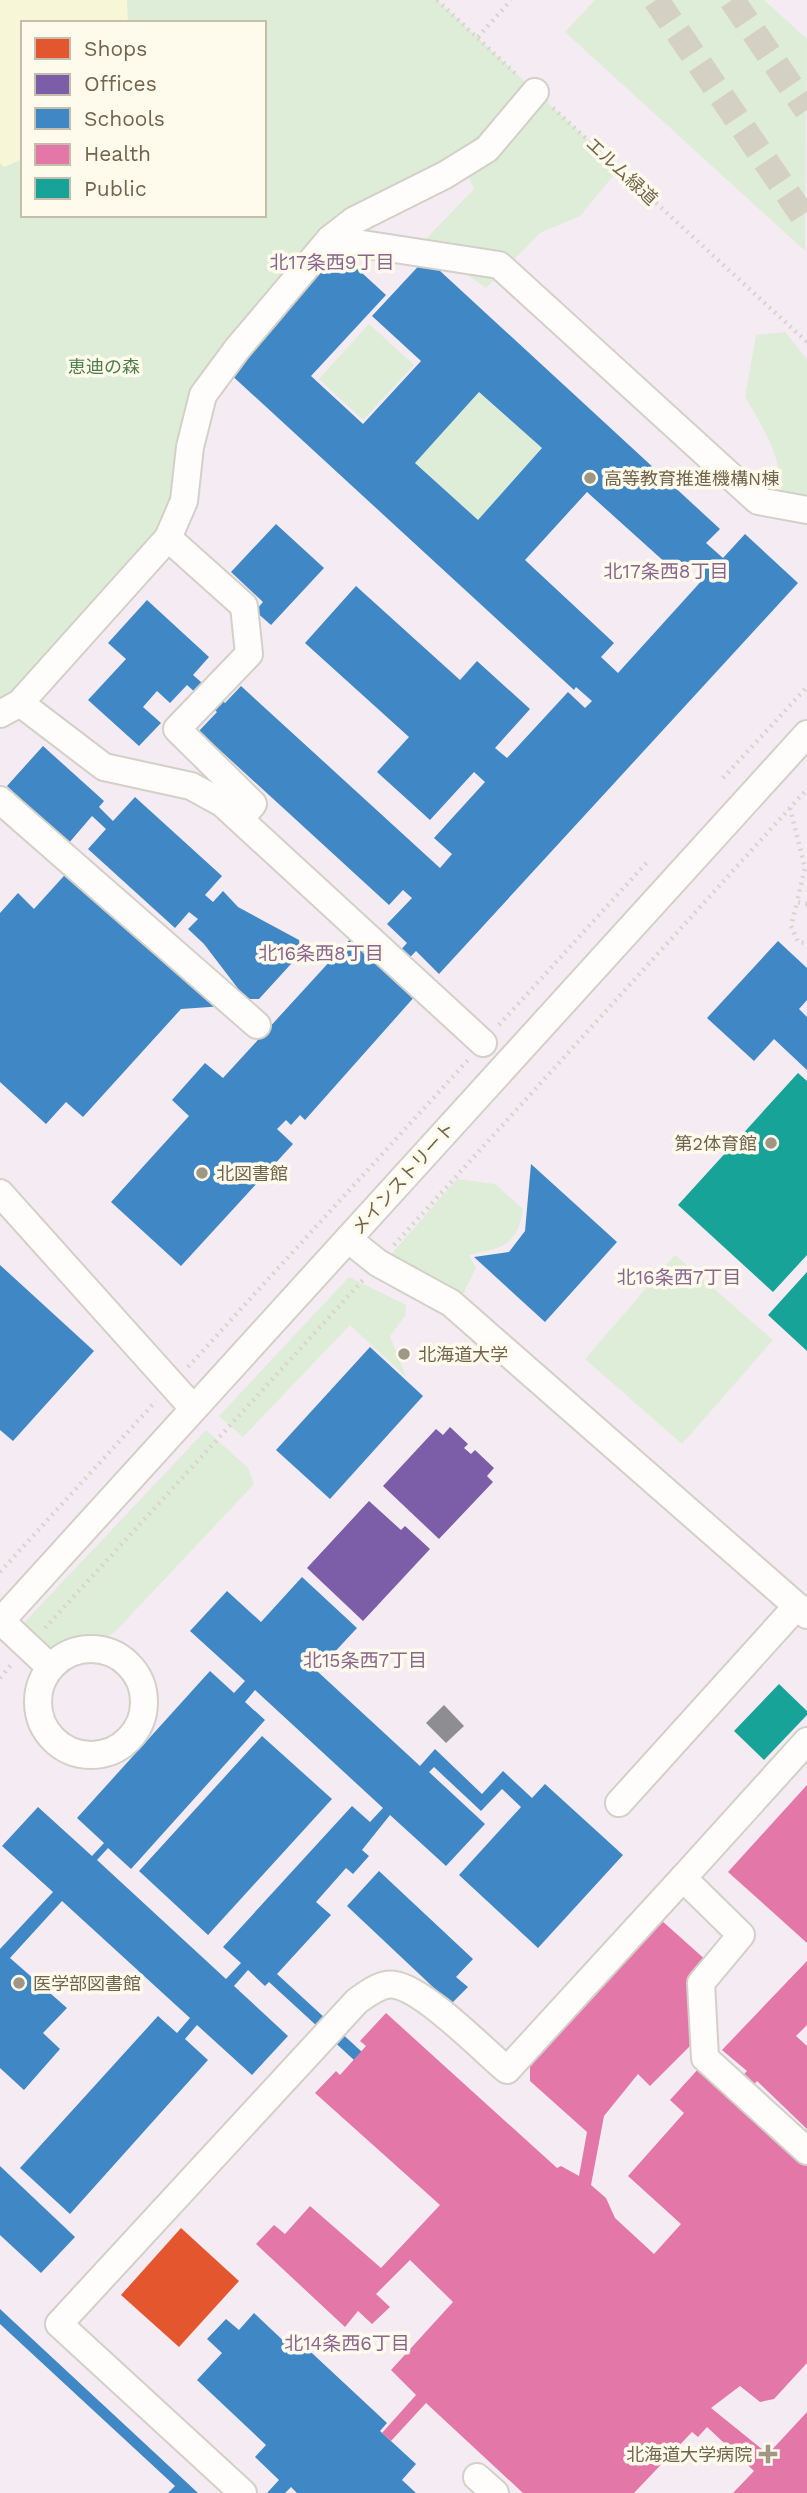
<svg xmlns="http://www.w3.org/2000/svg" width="807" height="2493" font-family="'Work Sans','Noto Sans JP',sans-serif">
	<rect width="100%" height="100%" fill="#f6f4eb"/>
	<path fill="#f5ebf2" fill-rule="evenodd" d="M0,0H807V2493H0ZM23,23H264V215H23Z"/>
	<g fill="#deedd7" fill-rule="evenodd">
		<path d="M0,0H437L619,169L580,216L540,233L486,288L422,243L474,189L463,165L353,221L203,395L184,501L0,714ZM23,23H264V215H23Z"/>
		<polygon points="595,0 764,0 807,39 805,251 565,32"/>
		<polygon points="369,324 414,365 363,420 319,379"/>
		<path d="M785,332L807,359V505L782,510C784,462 769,437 745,397L756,335Z"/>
		<polygon points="479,392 542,448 478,520 415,463"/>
		<path d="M457,1179L495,1184L523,1209C518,1246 501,1248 469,1255L476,1268L462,1296L387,1259Z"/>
		<polygon points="675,1255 773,1340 682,1444 585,1359"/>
		<polygon points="349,1277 406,1305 405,1316 390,1336 406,1377 350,1325 243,1437 219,1416"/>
		<polygon points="206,1430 248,1468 254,1484 114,1633 81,1649 47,1649 20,1627"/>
	</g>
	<polygon fill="#f7f6d6" points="0,0 127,0 128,23 23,23 23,159 4,167 0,163"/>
	<polygon fill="#e4572e" points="181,2228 239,2281 179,2347 121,2295"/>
	<g fill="#7b5ea7">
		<polygon points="450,1427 468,1444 464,1448 471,1454 475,1450 494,1468 487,1476 493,1482 439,1539 383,1486 436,1429 443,1435"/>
		<polygon points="369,1501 401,1530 405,1526 430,1549 363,1621 307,1568"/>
	</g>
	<g fill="#3f88c5" fill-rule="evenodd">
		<path d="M337,250L386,295L311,376L363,424L421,361L372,316L426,258L720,529L706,543L723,558L745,534L798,583L439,974L416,951L394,974L416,995L305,1120L300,1115L291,1125L286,1120L277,1129L293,1144L181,1266L111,1202L189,1116L172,1100L205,1063L223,1078L353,936L386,966L407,943L387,924L412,898L403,890L389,905L199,731L217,712L187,685L170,703L157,691L143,707L161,723L139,746L88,700L126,659L108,643L147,600L209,657L193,675L225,703L241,686L440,868L452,854L434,838L485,782L474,772L430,820L377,772L409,737L305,643L356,586L460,680L477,661L530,709L495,748L507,758L568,692L585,708L592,701L576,687L574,690L227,371ZM479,392L542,448L478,520L415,463ZM587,492L678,574L689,562L705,577L618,673L601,657L614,643L525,560Z"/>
		<polygon points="276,524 324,568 271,625 255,611 263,602 231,572"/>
		<polygon points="43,746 104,801 99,807 113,821 135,797 222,876 205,895 213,902 223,891 238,907 299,940 301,953 259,999 246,999 204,944 188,929 198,919 189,912 175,928 88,849 106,829 92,816 68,844 7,786"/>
		<polygon points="72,867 224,1006 181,1009 83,1117 66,1102 46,1124 0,1082 0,913 18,893 34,909"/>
		<polygon points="778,941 807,968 807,1000 799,1009 807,1017 807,1070 774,1039 754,1061 707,1018"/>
		<polygon points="531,1164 617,1242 545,1322 474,1257 509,1252 525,1231"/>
		<polygon points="0,1265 94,1351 13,1441 0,1430"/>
		<polygon points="370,1347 423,1396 330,1499 276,1450"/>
		<path d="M302,1577L357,1628L317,1671L420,1766L435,1749L482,1794L503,1771L532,1798L545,1784L623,1855L538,1948L459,1875L521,1807L502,1789L481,1811L434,1767L429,1772L485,1824L446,1866L390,1815L362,1850L369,1856L353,1874L346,1868L316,1902L331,1915L277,1974L362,2052L354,2060L269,1982L265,1986L248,1970L234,1986L288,2036L252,2075L197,2025L185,2039L208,2060L70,2214L20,2168L158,2016L177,2033L190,2018L62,1901L10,1958L67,2008L43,2033L60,2049L24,2090L0,2068V1949L53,1892L2,1846L38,1807L92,1856L104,1843L77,1818L210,1671L234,1693L245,1681L190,1631L227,1591L261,1622ZM255,1690L383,1808L370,1822L352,1806L223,1947L241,1963L226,1979L97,1860L108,1848L131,1869L265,1720L245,1702Z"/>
		<polygon points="262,1736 332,1799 208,1935 139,1871"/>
		<polygon points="379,1871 473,1959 456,1977 468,1987 451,2004 347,1906"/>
		<polygon points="0,2166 75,2237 41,2273 0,2235"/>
		<polygon points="0,2309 198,2493 168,2493 175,2486 0,2324"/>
		<polygon points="254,2313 291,2348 299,2341 387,2423 380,2431 416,2464 402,2480 416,2493 297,2493 291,2487 285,2493 267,2493 279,2480 255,2457 266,2445 197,2380 222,2353 207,2339 226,2319 239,2330"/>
	</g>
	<g fill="#e377a8">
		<polygon points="807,1785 807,1943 728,1872"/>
		<polygon points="661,1920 708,1962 693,2043 650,2086 638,2074 604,2116 591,2185 606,2198 615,2218 654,2254 681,2224 628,2176 684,2113 670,2100 700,2067 728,2092 747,2071 722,2050 807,1961 807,2025 796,2036 807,2046 807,2129 757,2081 738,2102 807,2164 807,2363 774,2399 760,2402 740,2386 711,2408 768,2454 807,2412 807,2493 733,2493 754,2471 707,2427 698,2437 692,2432 634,2493 523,2493 426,2403 391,2441 382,2433 416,2395 391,2370 453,2302 410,2260 376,2294 390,2307 372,2324 358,2311 345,2327 256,2244 274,2225 285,2234 310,2206 381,2268 440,2205 315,2093 336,2071 340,2075 366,2046 360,2041 386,2013 557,2168 561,2166 579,2176 587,2132 530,2081 530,2057"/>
	</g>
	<g fill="#17a398">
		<polygon points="798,1073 807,1081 807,1255 773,1292 678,1205"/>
		<polygon points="807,1272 807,1351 768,1315"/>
		<polygon points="779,1684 807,1711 807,1715 764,1760 734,1731"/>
	</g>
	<polygon fill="#8d8d92" points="444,1705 464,1726 446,1743 426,1723"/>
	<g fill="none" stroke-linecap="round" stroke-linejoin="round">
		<g stroke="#d5d0c4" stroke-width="26" stroke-dasharray="26 13" stroke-linecap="butt">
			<polyline points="656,0 807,222"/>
			<polyline points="732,0 807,110"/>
		</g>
		<defs>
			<g id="minor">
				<polyline points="330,239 499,265 758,501 807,510"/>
				<polyline points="168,538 244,606 249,654 177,729 253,804 241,818"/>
				<polyline points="20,703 104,767 191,786 222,803 483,1043"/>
				<polyline points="0,714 20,703 168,538 184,501 190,447 203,395 237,349 330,239 353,221 445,175 487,149 535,92"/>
				<polyline points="0,800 257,1025"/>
				<polyline points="0,1193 193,1408"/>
				<polyline points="348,1239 378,1263 451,1303 807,1615"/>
				<polyline points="1,1621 50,1667"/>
				<polyline points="0,1622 807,734"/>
				<circle cx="91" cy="1702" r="53"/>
				<polyline points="807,1741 683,1878 741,1935 701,1983 705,2058 807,2151"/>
				<polyline points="619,1803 797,1606"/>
				<polyline points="477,2477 495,2493"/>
				<path d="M243,2493L59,2324L357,2001C367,1994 382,1982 395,1985C425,1990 482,2049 507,2070L683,1878"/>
			</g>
		</defs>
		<use href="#minor" stroke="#d3d0c7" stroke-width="30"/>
		<g stroke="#d9d4ce" stroke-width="4.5" stroke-dasharray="2 5" stroke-linecap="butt">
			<polyline points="437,0 518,76"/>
			<polyline points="478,37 511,0"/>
			<polyline points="553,108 807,342"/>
			<polyline points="723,778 807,687"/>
			<polyline points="790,808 805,868 797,902"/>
			<polyline points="807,904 797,902 791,926 798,942 807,943"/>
			<polyline points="499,1025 649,860"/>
			<polyline points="394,1245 807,789"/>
			<polyline points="188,1367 468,1060"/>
			<polyline points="0,1572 156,1401"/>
			<polyline points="45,1628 363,1280"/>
			<polyline points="0,1678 11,1665"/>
		</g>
		<use href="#minor" stroke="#fefdfc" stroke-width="26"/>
	</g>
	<g fill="#a09684" stroke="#fefbed" stroke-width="2.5">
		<circle cx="590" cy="478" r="7"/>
		<circle cx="771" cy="1143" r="7"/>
		<circle cx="202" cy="1173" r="7"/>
		<circle cx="404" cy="1354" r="7"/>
		<circle cx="19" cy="1983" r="7"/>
		<path d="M764.5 2443.5h7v7h7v7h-7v7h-7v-7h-7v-7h7z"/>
	</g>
	<g text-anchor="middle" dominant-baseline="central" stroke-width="7" stroke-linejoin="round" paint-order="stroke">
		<g font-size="18" fill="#72634d" stroke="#fefbed">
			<text transform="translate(622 171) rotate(43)">エルム緑道</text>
			<text transform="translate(403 1178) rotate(-48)">メインストリート</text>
		</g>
		<g font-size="18" fill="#4c7d49" stroke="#fefbed">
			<text x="104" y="366">恵迪の森</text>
		</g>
		<g font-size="18" fill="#72634d" stroke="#fefbed" text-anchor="start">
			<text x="604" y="478">高等教育推進機構N棟</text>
			<text x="757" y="1143" text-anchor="end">第2体育館</text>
			<text x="216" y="1173">北図書館</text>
			<text x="418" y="1354">北海道大学</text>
			<text x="33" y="1983">医学部図書館</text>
			<text x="752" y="2454" text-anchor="end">北海道大学病院</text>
		</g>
		<g font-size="19" fill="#8b658e" stroke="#fefbed">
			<text x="332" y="262">北17条西9丁目</text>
			<text x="666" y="571">北17条西8丁目</text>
			<text x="321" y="953">北16条西8丁目</text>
			<text x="679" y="1277">北16条西7丁目</text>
			<text x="365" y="1660">北15条西7丁目</text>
			<text x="347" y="2343">北14条西6丁目</text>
		</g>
	</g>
	<rect x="21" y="21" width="245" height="196" fill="#fefbed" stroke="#c6bead" stroke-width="2"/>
	<rect x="35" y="38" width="35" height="21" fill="#e4572e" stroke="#c6bead" stroke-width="2"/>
	<text x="84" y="56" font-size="21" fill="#72634d">Shops</text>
	<rect x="35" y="74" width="35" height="21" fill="#7b5ea7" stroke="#c6bead" stroke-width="2"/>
	<text x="84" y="91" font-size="21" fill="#72634d">Offices</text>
	<rect x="35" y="108" width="35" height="21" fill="#3f88c5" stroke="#c6bead" stroke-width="2"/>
	<text x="84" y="126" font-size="21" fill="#72634d">Schools</text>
	<rect x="35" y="144" width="35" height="21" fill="#e377a8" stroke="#c6bead" stroke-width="2"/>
	<text x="84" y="161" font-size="21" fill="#72634d">Health</text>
	<rect x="35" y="178" width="35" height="21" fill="#17a398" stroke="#c6bead" stroke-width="2"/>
	<text x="84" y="196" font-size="21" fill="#72634d">Public</text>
</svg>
